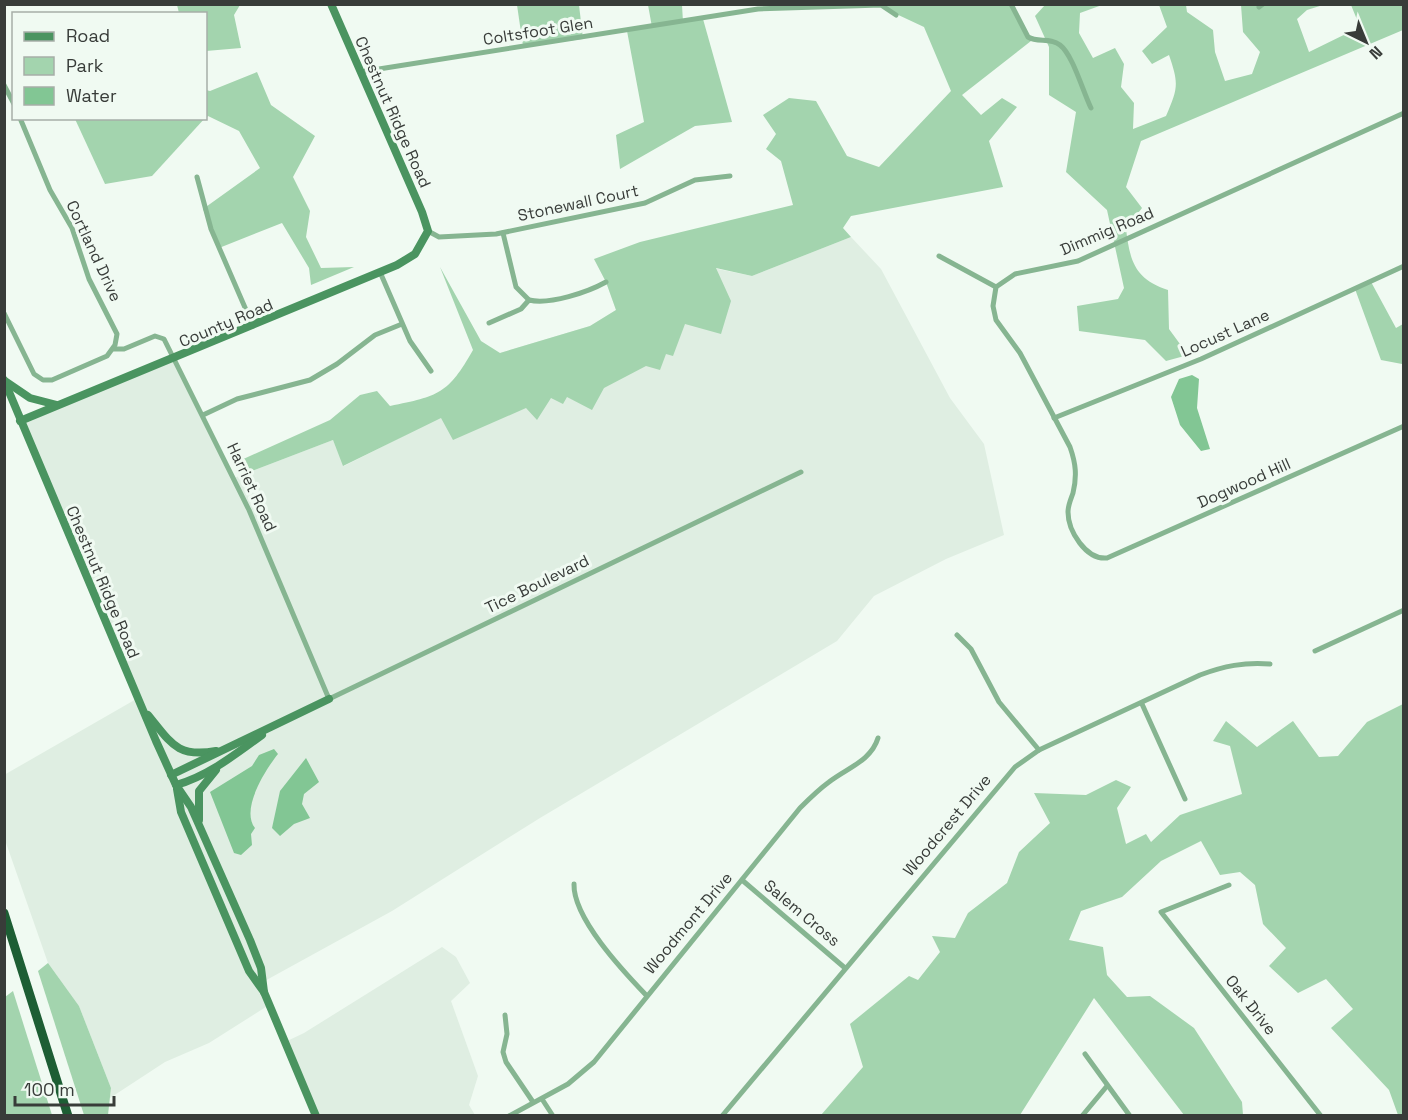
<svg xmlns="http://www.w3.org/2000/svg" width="1408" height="1120" font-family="'Space Grotesk',sans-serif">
	<rect width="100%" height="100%" fill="#f0faf2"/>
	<g fill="#dfeee2">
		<polygon points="851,237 881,269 950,398 984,444 1004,535 946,559 874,596 837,641 540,818 392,911 261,983 269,1005 209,1043 165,1062 110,1098 111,1088 79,1006 48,963 5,840 4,775 138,698 20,421 175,359 234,478 333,440 344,466 441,417 500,353 590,326 616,310 606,282 594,259 664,258 752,276"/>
		<polygon points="442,947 456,957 470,983 451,1001 478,1076 469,1105 475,1115 316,1115 285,1042 304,1033"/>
	</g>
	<g fill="#a3d4ae">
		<polygon points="177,5 240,5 234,15 241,48 206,51 206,14 179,13"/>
		<polygon points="517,5 579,5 583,39 523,46"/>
		<polygon points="648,5 682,5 683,22 703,19 732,122 695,126 620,169 616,135 644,122 627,31 652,27"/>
		<path d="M877,5H1013L1031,41L962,95L981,115L1002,98L1017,107L989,141L1003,187L851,216L843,228L851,237L752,276L716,268L731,301L721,334L685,324L673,356L666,354L660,370L646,366L604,388L592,410L567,397L563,404L551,398L537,420L526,408L453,440L441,418L343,466L333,440L252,471L239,461L330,420L360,395L377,391L390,406C439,396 448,394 473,350L440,267L481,341L500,353L590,326L616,310L606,282L594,259L640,242L793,205L781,161L766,149L776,134L763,115L789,98L816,101L847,156L879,167L951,91L924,27Z"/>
		<path d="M1045,5H1102L1080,13L1079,33L1093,58L1115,48L1124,64L1121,87L1134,103L1133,129L1166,116C1178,88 1179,84 1169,55L1152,64L1142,51L1167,27L1159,5H1186L1187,12L1213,30L1215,52L1225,81L1252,74L1260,52L1243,32L1241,5H1323L1307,10L1297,19L1309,52L1360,27L1351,5H1403V30L1141,141L1126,187L1142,208L1126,229C1130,262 1135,279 1168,290L1169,329L1188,355L1166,361L1145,340L1079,331L1077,306L1118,299L1124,288L1107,210L1066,172L1076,112L1049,95V47L1035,16Z"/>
		<polygon points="257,72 271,105 315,136 293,177 310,211 306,237 321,268 354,267 311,285 309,268 282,223 219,248 203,209 260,168 239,131 208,116 206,118 206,90 210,91"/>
		<polygon points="205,118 152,176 105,184 75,119"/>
		<polygon points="1370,280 1396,328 1403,324 1402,364 1381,360 1355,289"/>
		<polygon points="1403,668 1404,668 1403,1115 1398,1115 1389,1090 1331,1028 1353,1009 1326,979 1298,993 1269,966 1286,948 1263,924 1255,885 1240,872 1220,875 1201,841 1161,861 1122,897 1081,911 1069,940 1103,947 1107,975 1127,997 1150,996 1194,1028 1242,1102 1243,1115 1184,1115 1094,998 1020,1115 821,1115 863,1067 850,1024 909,976 918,980 940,952 932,936 955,938 968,913 1007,883 1019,852 1050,823 1034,793 1086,795 1116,780 1131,787 1117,808 1126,844 1146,834 1151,842 1180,815 1242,794 1230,746 1213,741 1226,721 1257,747 1293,721 1319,757 1338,756 1367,722 1403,704"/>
		<polygon points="48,963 79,1006 111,1088 108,1115 84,1115 38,971"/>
		<polygon points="13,991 52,1115 5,1115 5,997"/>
	</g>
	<g fill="#82c694">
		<polygon points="1192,375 1199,379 1197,408 1210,449 1201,451 1180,425 1171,397 1179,379"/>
		<path d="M274,749L278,754C266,769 240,809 255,828L251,834L252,845L241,855L234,853L210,792L252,766L259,755Z"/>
		<polygon points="306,758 319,782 304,794 302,804 310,818 294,824 280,836 272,828 280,791"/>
	</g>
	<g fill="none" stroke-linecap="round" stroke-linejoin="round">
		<g stroke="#86b591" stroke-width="5">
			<path d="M1011,4L1028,37C1038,43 1050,37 1060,45C1073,55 1083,92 1091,108"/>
			<polyline points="1259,7 1263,4"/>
			<polyline points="360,72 758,9 881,5 896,15"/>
			<polyline points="4,85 14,104"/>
			<path d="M1404,113L1078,261L1015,274L996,287L993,306L996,320L1020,353L1070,447C1076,464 1077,476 1073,493C1071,499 1068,505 1068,512C1068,531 1086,560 1107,558L1404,426"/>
			<polyline points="197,177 211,229 253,326"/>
			<polyline points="428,231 439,237 496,234 645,203 695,180 730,176"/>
			<polyline points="503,233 516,287 529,300"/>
			<polyline points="939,256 996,287"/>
			<polyline points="380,272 410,341 431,371"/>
			<polyline points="4,313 34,374 43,380 52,380 107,356 115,345 117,334 89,279 72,228 50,190 20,118"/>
			<path d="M489,323L521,309L529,300C550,305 588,292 606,282"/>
			<polyline points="114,349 124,349 155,336 164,339 249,510 329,699 801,472"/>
			<polyline points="203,415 237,399 310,380 337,364 375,335 402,324"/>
			<polyline points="1054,418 1201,359 1404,266"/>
			<polyline points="957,635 971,649 999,702 1039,750"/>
			<polyline points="1315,651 1404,610"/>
			<polyline points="1142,704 1185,799"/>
			<polyline points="742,880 845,968"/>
			<path d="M574,884C573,918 623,971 646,995"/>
			<polyline points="1229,885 1161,912 1321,1116"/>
			<polyline points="505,1015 507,1034 503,1052 506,1062 533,1102"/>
			<polyline points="1085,1054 1130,1116"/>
			<polyline points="542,1099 553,1116"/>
			<path d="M509,1116L568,1084L594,1062L800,808C809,799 818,790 829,782C847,768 871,761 878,738"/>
			<path d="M722,1116L1015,767L1039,750L1200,675C1224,666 1244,662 1270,664"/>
			<polyline points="1082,1116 1107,1086"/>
		</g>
		<g stroke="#4a9460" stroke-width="8">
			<polyline points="4,380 156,741 176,785 191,807 250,940 261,968 264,992"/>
			<polyline points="5,381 30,398 57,405"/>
			<polyline points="20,421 397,265 415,254 428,231 422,212 331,4"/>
			<path d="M148,715C171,743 177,758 216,751"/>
			<polyline points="171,775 329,699"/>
			<path d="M176,785C208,776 236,754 262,735"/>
			<polyline points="177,789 181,812 249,971 264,992 316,1116"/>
			<polyline points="199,820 199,791 216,770"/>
		</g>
		<polyline stroke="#1d5e34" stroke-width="9" points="4,913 68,1116"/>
	</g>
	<g text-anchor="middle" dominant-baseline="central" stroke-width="6" stroke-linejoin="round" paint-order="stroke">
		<g font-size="16" fill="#383c39" stroke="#f0faf2">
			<text transform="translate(538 31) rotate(-9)">Coltsfoot Glen</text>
			<text transform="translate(393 112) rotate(66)">Chestnut Ridge Road</text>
			<text transform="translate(578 203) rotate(-12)">Stonewall Court</text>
			<text transform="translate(1107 231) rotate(-23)">Dimmig Road</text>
			<text transform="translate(94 251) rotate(65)">Cortland Drive</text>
			<text transform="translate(226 323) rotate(-23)">County Road</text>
			<text transform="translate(1225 333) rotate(-24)">Locust Lane</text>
			<text transform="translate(1244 483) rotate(-24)">Dogwood Hill</text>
			<text transform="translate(252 487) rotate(65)">Harriet Road</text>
			<text transform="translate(103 582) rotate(67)">Chestnut Ridge Road</text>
			<text transform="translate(537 584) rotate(-26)">Tice Boulevard</text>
			<text transform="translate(947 825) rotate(-50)">Woodcrest Drive</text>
			<text transform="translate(802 913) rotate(40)">Salem Cross</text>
			<text transform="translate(688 923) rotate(-50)">Woodmont Drive</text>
			<text transform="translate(1251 1005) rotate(52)">Oak Drive</text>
		</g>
	</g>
	<rect width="1408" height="1120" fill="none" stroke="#383c39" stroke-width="12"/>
	<rect x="12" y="12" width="195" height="108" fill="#f0faf2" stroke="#a6aea8" stroke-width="1.5"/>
	<rect x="24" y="32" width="30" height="9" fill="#4a9460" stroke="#a6aea8" stroke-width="1.5"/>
	<text x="66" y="42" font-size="18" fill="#383c39">Road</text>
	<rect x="24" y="57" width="30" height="18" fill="#a3d4ae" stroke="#a6aea8" stroke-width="1.5"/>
	<text x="66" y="72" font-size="18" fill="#383c39">Park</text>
	<rect x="24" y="87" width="30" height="18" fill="#82c694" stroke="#a6aea8" stroke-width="1.5"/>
	<text x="66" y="102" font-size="18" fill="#383c39">Water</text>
	<g transform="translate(1366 42) rotate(137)" stroke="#f0faf2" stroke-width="4.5" paint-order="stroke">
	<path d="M0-4.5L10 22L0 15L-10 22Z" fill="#383c39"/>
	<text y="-9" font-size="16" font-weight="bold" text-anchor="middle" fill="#383c39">N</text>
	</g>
	<path d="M15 1096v9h99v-9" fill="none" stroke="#383c39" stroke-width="3"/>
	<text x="24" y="1096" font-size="18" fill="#383c39" stroke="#f0faf2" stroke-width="4.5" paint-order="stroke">100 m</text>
</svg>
